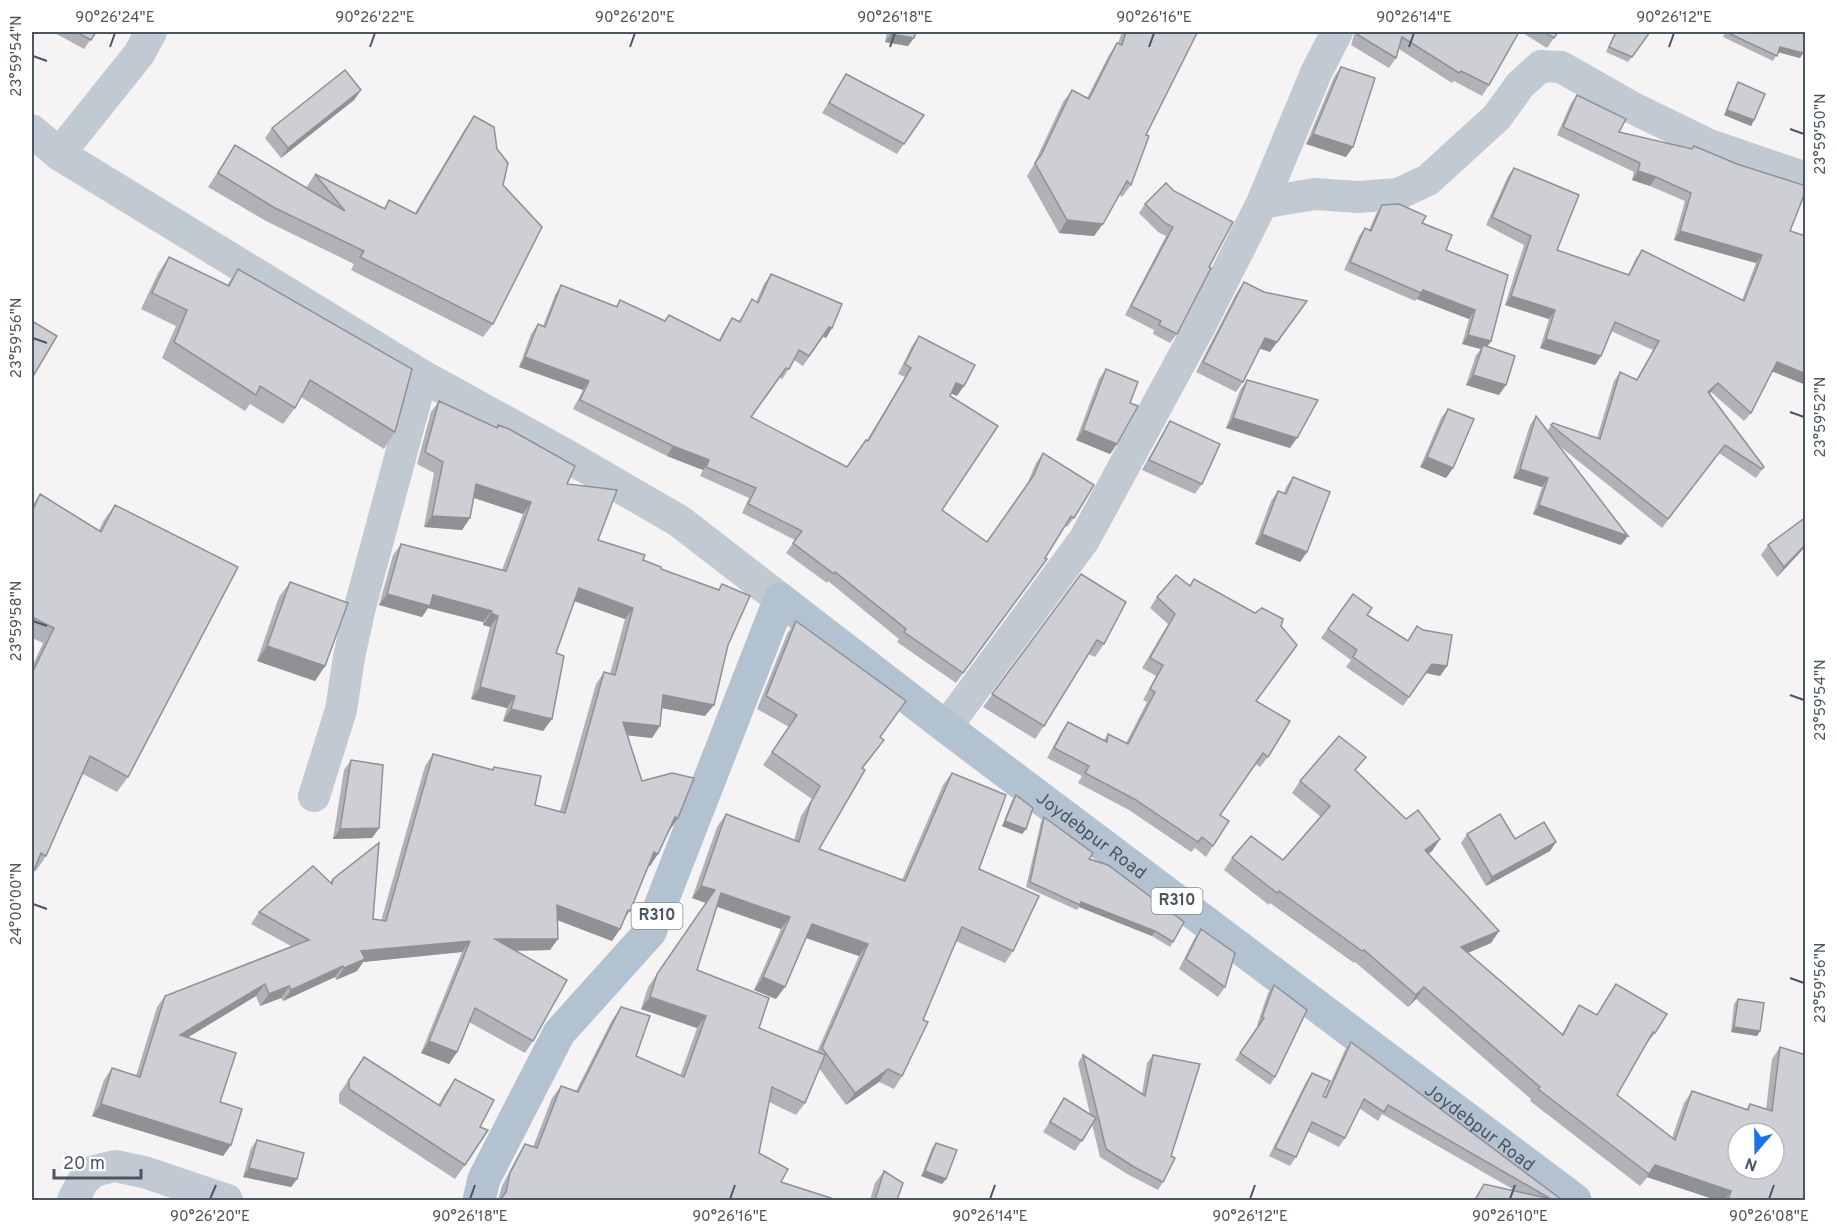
<svg xmlns="http://www.w3.org/2000/svg" width="1837" height="1232" font-family="Overpass,sans-serif">
	<rect width="100%" height="100%" fill="#f5f3f3"/>
	<g fill="none" stroke-linecap="round" stroke-linejoin="round">
		<g stroke="#c1cad2" stroke-width="32">
			<polyline points="59,154 139,54 151,32"/>
			<polyline points="1262,203 1315,194 1358,197 1398,194 1428,180 1497,117 1520,85 1541,66 1561,67 1633,108 1709,145 1806,178"/>
			<polyline points="946,727 1084,540 1200,326 1262,203 1316,73 1337,32"/>
			<polyline points="314,796 341,710 349,657 360,607 422,376"/>
			<polyline points="73,1200 83,1181 94,1171 115,1166 144,1172 227,1200"/>
		</g>
		<polyline stroke="#c1cad2" stroke-width="33" points="32,131 59,154 422,376 567,456 679,521 780,599"/>
		<path stroke="#b3c2d1" stroke-width="33" id="s1" d="M479,1200L484,1179L559,1033L650,932L780,599L946,727L1575,1200"/>
	</g>
	<g fill="#b0b2b7" fill-rule="evenodd">
		<polygon points="53,32 96,32 84,49"/>
		<polygon points="887,32 916,32 908,46 885,42"/>
		<polygon points="1122,32 1192,32 1146,135 1131,185 1122,197 1119,194 1094,236 1059,233 1027,176 1033,166 1063,102 1072,90 1087,98 1109,55 1117,43 1118,43"/>
		<polygon points="1355,32 1519,32 1489,85 1482,96 1454,81 1452,83 1399,49 1396,58 1389,68 1351,45"/>
		<polygon points="1521,32 1558,32 1547,48"/>
		<polygon points="1615,32 1650,32 1628,62 1606,52"/>
		<polygon points="1725,32 1806,32 1803,53 1800,58 1778,52 1773,61 1723,37"/>
		<polygon points="1341,67 1346,157 1306,144 1334,77"/>
		<polygon points="846,74 924,115 897,154 822,113"/>
		<polygon points="1738,82 1754,120 1751,126 1724,115 1735,87"/>
		<polygon points="361,90 354,100 281,158 265,138 272,128"/>
		<polygon points="1577,95 1619,132 1692,149 1694,146 1790,231 1806,385 1772,371 1751,413 1744,421 1711,392 1710,394 1764,467 1756,478 1719,453 1662,528 1557,444 1621,545 1533,514 1542,487 1513,478 1530,425 1536,416 1547,431 1553,423 1597,438 1614,381 1620,372 1636,380 1653,350 1611,331 1601,356 1595,365 1540,348 1549,319 1505,305 1524,245 1486,225 1508,176 1514,168 1557,250 1628,275 1636,258 1642,250 1742,300 1756,263 1674,240 1685,201 1650,186 1632,180 1634,172 1557,135 1571,103"/>
		<polygon points="474,116 503,185 493,324 483,337 351,270 354,264 266,221 208,187 235,145 306,188 315,174 384,208 389,200 415,213 465,129"/>
		<polygon points="1166,183 1209,267 1177,334 1170,343 1153,334 1154,330 1125,315 1166,236 1158,232 1139,213 1145,204"/>
		<polygon points="1382,205 1422,223 1446,250 1491,341 1487,347 1499,395 1466,385 1476,355 1481,349 1462,344 1469,319 1417,299 1415,301 1344,270 1359,236 1365,228 1369,230 1376,214"/>
		<polygon points="169,257 227,285 238,269 395,432 384,449 301,397 295,408 283,424 250,404 245,411 162,358 176,326 141,309 158,273"/>
		<polygon points="771,274 832,328 826,338 823,337 803,366 794,360 789,369 782,379 779,377 751,417 847,467 867,440 905,377 898,374 912,346 919,336 957,396 951,393 950,396 942,510 987,542 1027,484 1036,463 1043,453 1074,518 1067,527 1065,526 1045,558 956,683 897,642 899,639 828,581 827,583 786,553 795,540 742,513 749,498 700,476 703,470 667,456 573,409 583,390 519,367 531,334 538,324 543,326 555,295 561,285 616,306 620,300 664,321 669,315 718,341 726,327 732,318 739,321 752,299 756,302 764,284"/>
		<polygon points="1244,282 1270,352 1260,348 1243,382 1236,392 1196,372 1237,292"/>
		<polygon points="1106,369 1130,403 1117,444 1110,454 1076,440 1099,379"/>
		<polygon points="1247,380 1290,448 1226,428 1240,390"/>
		<polygon points="439,401 496,427 498,425 567,484 598,540 661,569 718,590 722,584 728,645 705,716 662,708 652,738 627,735 642,781 670,830 650,866 649,865 630,911 624,920 620,929 612,941 558,920 550,950 515,951 533,1041 525,1053 469,1022 457,1052 449,1064 421,1053 462,952 363,962 357,971 336,980 335,977 283,1001 281,998 260,1006 256,996 188,1037 220,1102 231,1145 223,1156 92,1116 104,1080 112,1068 136,1076 157,1007 165,996 291,946 251,924 259,912 330,882 333,879 373,919 381,921 425,766 433,754 491,770 494,767 535,805 560,811 596,684 604,672 610,674 625,619 575,601 556,653 552,719 543,731 503,721 507,708 471,699 490,627 483,625 483,622 428,608 422,617 379,605 393,555 401,544 502,570 523,514 474,498 470,518 462,530 424,527 434,473 417,464 431,412"/>
		<polygon points="1448,409 1453,468 1446,478 1420,467 1441,418"/>
		<polygon points="1170,421 1202,484 1195,494 1142,470 1164,431"/>
		<polygon points="1293,477 1307,552 1300,562 1255,544 1271,501 1278,491 1284,493 1286,487"/>
		<polygon points="40,494 99,530 104,520 115,505 128,777 117,792 83,774 46,856 36,871 33,870 32,875 32,667 43,643 32,638 32,506"/>
		<polygon points="1806,517 1806,546 1777,577 1761,555 1768,545"/>
		<polygon points="1081,574 1104,644 1095,657 1088,654 1044,726 1035,739 983,707"/>
		<polygon points="1194,579 1256,701 1268,757 1260,767 1256,764 1220,815 1213,846 1206,857 1195,848 1191,852 1129,810 1078,783 1082,776 1047,758 1061,732 1068,722 1104,740 1108,734 1126,743 1147,702 1143,700 1156,676 1142,668 1168,624 1150,608 1157,597 1189,586"/>
		<polygon points="290,582 325,666 315,681 257,661 279,597"/>
		<polygon points="1353,594 1367,615 1447,666 1440,676 1426,673 1403,706 1346,667 1351,660 1321,638"/>
		<path d="M796,621L880,737L884,740L863,768L819,849L902,880L943,785L952,773L979,869L1013,951L1005,963L956,941L923,1020L902,1076L894,1089L879,1082L846,1105L819,1068L805,1103L796,1115L769,1102L759,1153L781,1182L837,1200H498L502,1186L517,1157L525,1144L533,1147L552,1098L561,1086L576,1091L612,1020L621,1007L636,1056L680,1076L697,1028L641,1009L648,987L706,903L692,898L717,827L726,814L794,840L801,816L812,799L763,765L789,727L757,709L787,634ZM717,907L781,929L754,990L776,999L806,938L859,956L817,1052L759,1028L697,970Z"/>
		<polygon points="351,760 379,828 372,838 333,839 344,770"/>
		<polygon points="1356,771 1406,819 1440,839 1432,851 1428,854 1499,931 1491,943 1468,953 1562,1034 1571,1017 1579,1005 1596,1015 1616,984 1655,1033 1646,1045 1617,1095 1672,1138 1684,1103 1692,1091 1746,1110 1750,1104 1766,1109 1772,1059 1780,1047 1806,1200 1716,1200 1647,1177 1640,1186 1530,1101 1531,1099 1416,999 1408,1007 1355,962 1354,963 1270,903 1269,905 1224,870 1232,858 1283,860 1321,817 1292,793 1300,781"/>
		<polygon points="1016,795 1026,829 1022,834 1002,826 1012,800"/>
		<polygon points="1044,817 1089,859 1173,942 1170,947 1152,936 1079,907 1077,910 1026,887 1041,822"/>
		<polygon points="1467,834 1556,842 1550,851 1486,886 1461,843"/>
		<polygon points="1201,929 1225,987 1218,997 1179,969 1194,939"/>
		<polygon points="1274,985 1275,1077 1270,1085 1235,1060 1258,1026 1257,1025 1268,993"/>
		<polygon points="1738,999 1760,1031 1757,1036 1731,1032 1734,1004"/>
		<polygon points="1351,1042 1562,1200 1474,1200 1484,1184 1516,1191 1382,1114 1378,1121 1359,1108 1345,1138 1339,1147 1307,1131 1296,1157 1290,1166 1269,1156 1306,1082 1312,1073 1324,1097 1345,1050"/>
		<polygon points="1083,1055 1142,1094 1147,1063 1153,1055 1163,1182 1158,1190 1129,1175 1100,1157 1092,1124 1075,1151 1043,1132 1064,1098 1090,1114 1078,1063"/>
		<polygon points="364,1057 438,1105 445,1093 455,1079 480,1127 465,1165 455,1179 339,1103 339,1094"/>
		<polygon points="257,1140 297,1179 291,1187 243,1177 251,1148"/>
		<polygon points="936,1143 946,1179 942,1184 921,1176 932,1148"/>
		<polygon points="884,1171 897,1200 870,1200 875,1183"/>
	</g>
	<g fill="#909195">
		<polygon points="891,34 914,38 908,46 885,42"/>
		<polygon points="1780,47 1803,53 1800,58 1777,52"/>
		<polygon points="361,90 354,100 281,158 288,148"/>
		<polygon points="1727,110 1754,120 1751,126 1724,115"/>
		<polygon points="1313,134 1353,147 1346,157 1306,144"/>
		<polygon points="1638,171 1656,177 1650,186 1632,180"/>
		<polygon points="1067,220 1103,224 1094,236 1059,233"/>
		<polygon points="1680,231 1762,255 1756,263 1674,240"/>
		<polygon points="1423,290 1475,310 1469,319 1417,299"/>
		<polygon points="1511,296 1555,310 1549,319 1505,305"/>
		<polygon points="1300,311 1270,352 1258,348 1265,338"/>
		<polygon points="829,327 832,328 826,338 823,336"/>
		<polygon points="1468,335 1491,341 1485,350 1483,345 1481,349 1462,344"/>
		<polygon points="1546,339 1601,356 1595,365 1540,348"/>
		<polygon points="525,357 589,381 583,390 519,367"/>
		<polygon points="1777,362 1806,374 1806,385 1771,371"/>
		<polygon points="1473,375 1506,385 1499,395 1466,385"/>
		<polygon points="956,383 964,386 957,396 950,393"/>
		<polygon points="1718,383 1711,392 1702,400 1708,392"/>
		<polygon points="1233,418 1297,438 1290,448 1226,428"/>
		<polygon points="1083,430 1117,444 1110,454 1076,440"/>
		<polygon points="673,446 709,460 703,470 667,456"/>
		<polygon points="1427,457 1453,468 1446,478 1420,467"/>
		<polygon points="1520,469 1548,478 1542,487 1513,478"/>
		<polygon points="476,484 531,502 523,514 468,496"/>
		<polygon points="1539,505 1628,536 1621,545 1533,514"/>
		<polygon points="432,516 470,518 462,530 424,527"/>
		<polygon points="1262,534 1307,552 1300,562 1255,544"/>
		<polygon points="1806,544 1806,546 1777,577 1784,567"/>
		<polygon points="579,588 633,608 625,619 571,600"/>
		<polygon points="387,594 433,595 492,611 483,622 428,608 422,617 379,605"/>
		<polygon points="491,613 498,616 490,627 483,625"/>
		<polygon points="267,646 325,666 315,681 257,661"/>
		<polygon points="1432,664 1447,666 1440,676 1426,673"/>
		<polygon points="480,687 515,696 507,708 471,699"/>
		<polygon points="663,695 714,705 705,716 655,707"/>
		<polygon points="511,709 552,719 543,731 503,721"/>
		<polygon points="623,722 660,726 652,738 615,734"/>
		<polygon points="675,817 678,818 670,830 667,829"/>
		<polygon points="1005,821 1026,829 1022,834 1002,826"/>
		<polygon points="379,828 372,838 333,839 340,829"/>
		<polygon points="1440,839 1432,851 1417,862 1425,850"/>
		<polygon points="1556,842 1550,851 1486,886 1492,877"/>
		<polygon points="654,852 658,854 650,866 646,864"/>
		<polygon points="701,886 715,890 706,903 692,898"/>
		<polygon points="721,893 790,917 781,929 713,905"/>
		<polygon points="1081,902 1155,931 1152,936 1079,907"/>
		<polygon points="557,905 620,929 612,941 549,917"/>
		<polygon points="812,924 868,944 859,956 803,937"/>
		<polygon points="1499,931 1491,943 1453,959 1461,947"/>
		<polygon points="495,939 558,939 550,950 487,951"/>
		<polygon points="470,941 462,952 363,962 357,971 336,980 344,968 361,951"/>
		<polygon points="343,966 335,977 283,1001 291,990"/>
		<polygon points="763,977 785,987 776,999 754,990"/>
		<polygon points="265,984 256,996 172,1047 180,1035"/>
		<polygon points="289,986 281,998 260,1006 269,994"/>
		<polygon points="1424,987 1416,999 1408,1007 1416,995"/>
		<polygon points="650,997 706,1016 697,1028 641,1009"/>
		<polygon points="1734,1027 1760,1031 1757,1036 1731,1032"/>
		<polygon points="429,1041 457,1052 449,1064 421,1053"/>
		<polygon points="888,1069 879,1082 846,1105 855,1093"/>
		<polygon points="101,1104 231,1145 223,1156 92,1116"/>
		<polygon points="1655,1165 1731,1191 1725,1200 1716,1200 1647,1177 1640,1186"/>
		<polygon points="249,1168 297,1179 291,1187 243,1177"/>
		<polygon points="925,1171 946,1179 942,1184 921,1176"/>
	</g>
	<g fill="#cdcfd5" stroke="#909195" stroke-width="1.5" fill-rule="evenodd">
		<polygon points="76,32 96,32 91,40"/>
		<polygon points="891,32 916,32 914,38 891,34"/>
		<polygon points="1126,32 1192,32 1197,33 1146,135 1149,136 1131,185 1127,181 1103,224 1067,220 1035,163 1041,155 1072,90 1089,99 1117,43 1122,45"/>
		<polygon points="1359,32 1519,32 1489,85 1461,71 1459,73 1402,37 1396,58 1358,35"/>
		<polygon points="1544,32 1558,32 1554,38"/>
		<polygon points="1616,32 1650,32 1632,57 1609,47"/>
		<polygon points="1726,32 1806,32 1806,44 1803,53 1780,47 1777,56"/>
		<polygon points="1341,67 1375,78 1353,147 1313,134"/>
		<polygon points="345,70 361,90 288,148 272,128"/>
		<polygon points="846,74 924,115 904,144 829,103"/>
		<polygon points="1738,82 1765,94 1754,120 1727,110"/>
		<polygon points="1577,95 1626,119 1619,132 1692,149 1694,146 1737,164 1806,186 1806,190 1790,231 1806,236 1806,374 1777,362 1751,413 1718,383 1708,392 1764,467 1762,469 1725,445 1668,519 1551,425 1553,423 1600,439 1620,372 1637,380 1659,341 1615,322 1601,356 1546,339 1555,310 1511,296 1531,236 1492,217 1514,168 1579,195 1557,250 1629,275 1642,250 1744,301 1762,255 1680,231 1691,193 1656,177 1638,171 1640,163 1563,127"/>
		<polygon points="474,116 494,127 497,149 508,163 503,185 542,227 493,324 360,257 364,251 275,208 218,173 235,145 345,211 315,174 385,209 389,200 416,214"/>
		<polygon points="1166,183 1174,191 1233,222 1209,267 1211,268 1177,334 1159,325 1161,321 1131,306 1173,227 1165,223 1145,204"/>
		<polygon points="1399,204 1426,216 1422,223 1452,235 1446,250 1508,275 1491,341 1468,335 1475,310 1423,290 1421,293 1350,262 1365,228 1371,231 1382,205"/>
		<polygon points="169,257 229,286 238,269 412,369 395,432 310,380 295,408 260,386 256,395 174,342 187,310 152,293"/>
		<polygon points="771,274 842,304 832,328 829,327 809,356 799,350 789,369 786,368 751,417 847,467 866,440 868,441 911,368 905,364 919,336 975,365 964,386 956,383 950,396 998,426 942,510 987,542 1034,475 1043,453 1094,485 1074,518 1071,516 1045,558 1047,559 963,673 904,632 906,629 835,572 834,574 793,543 802,531 748,504 756,488 706,467 709,460 673,446 580,400 589,381 525,357 538,324 545,327 561,285 617,307 620,300 665,321 669,315 720,341 732,318 740,322 752,299 758,303"/>
		<polygon points="1244,282 1264,292 1307,301 1277,342 1265,338 1243,382 1203,362"/>
		<polygon points="32,321 57,336 32,378"/>
		<polygon points="1483,345 1515,356 1506,385 1473,375"/>
		<polygon points="1106,369 1138,382 1130,403 1138,406 1117,444 1083,430"/>
		<polygon points="1247,380 1318,400 1297,438 1233,418"/>
		<polygon points="439,401 497,428 498,425 509,429 575,466 567,484 617,490 598,540 645,555 643,560 661,567 661,569 719,590 722,584 750,596 728,645 714,705 663,695 660,726 623,722 642,781 672,773 694,778 678,818 675,817 658,854 654,852 630,911 628,910 620,929 557,905 558,939 495,939 567,980 533,1041 475,1008 457,1052 429,1041 470,941 361,951 365,959 344,968 343,966 291,990 289,986 269,994 265,984 180,1035 236,1053 220,1102 242,1109 231,1145 101,1104 112,1068 140,1077 165,996 309,940 259,912 313,866 332,884 333,879 379,843 373,919 386,921 433,754 493,770 494,767 541,776 535,805 565,813 604,672 615,675 633,608 579,588 556,653 564,656 552,719 511,709 515,696 480,687 498,616 491,613 492,611 433,595 430,606 387,594 401,544 506,571 531,502 476,484 470,518 432,516 443,462 425,452"/>
		<polygon points="1448,409 1474,419 1453,468 1427,457"/>
		<polygon points="1536,416 1628,536 1539,505 1548,478 1520,469"/>
		<polygon points="1170,421 1220,444 1202,484 1149,460"/>
		<polygon points="1293,477 1330,492 1307,552 1262,534 1278,491 1286,494"/>
		<polygon points="40,494 101,532 115,505 238,567 128,777 90,756 46,856 41,853 32,875 32,673 54,628 32,617 32,512"/>
		<polygon points="1806,517 1806,544 1784,567 1768,545"/>
		<polygon points="1081,574 1126,602 1104,644 1097,640 1044,726 992,694"/>
		<polygon points="1176,575 1190,586 1194,579 1255,613 1262,608 1283,619 1281,626 1297,645 1256,701 1290,721 1268,757 1263,753 1220,815 1229,821 1213,846 1202,837 1198,842 1136,800 1085,773 1089,766 1054,748 1068,722 1107,742 1108,734 1128,744 1155,692 1150,689 1163,665 1150,658 1175,614 1157,597"/>
		<polygon points="290,582 348,603 325,666 267,646"/>
		<polygon points="1353,594 1372,608 1367,615 1408,641 1417,626 1423,630 1452,635 1447,666 1432,664 1409,697 1353,657 1357,650 1328,629"/>
		<polygon points="796,621 906,701 880,737 884,740 862,768 865,770 819,849 905,881 952,773 1006,795 979,869 1039,896 1013,951 962,927 923,1020 928,1022 902,1076 888,1069 855,1093 822,1048 868,944 812,924 785,987 763,977 790,917 721,893 697,970 769,998 759,1028 825,1055 805,1103 772,1087 759,1153 788,1169 781,1182 837,1200 500,1200 506,1192 510,1173 525,1144 537,1148 561,1086 578,1092 621,1007 650,1016 636,1056 684,1077 706,1016 650,997 657,974 715,890 701,886 726,814 799,842 810,804 820,786 772,752 797,715 766,696"/>
		<path d="M1339,736L1366,757L1355,770L1406,819L1418,810L1440,839L1425,850L1499,931L1461,947L1563,1035L1579,1005L1597,1015L1616,984L1667,1014L1655,1033L1653,1032L1617,1095L1675,1140L1692,1091L1748,1110L1750,1104L1772,1111L1780,1047L1806,1055V1200H1728L1731,1191L1655,1165L1649,1174L1538,1089L1540,1087L1424,987L1416,995L1364,950L1362,951L1279,891L1277,893L1232,858L1251,836L1283,860L1330,806L1300,781ZM1738,1133H1774V1169H1738Z"/>
		<polygon points="351,760 383,765 379,828 340,829"/>
		<polygon points="1016,795 1033,808 1026,829 1005,821"/>
		<polygon points="1500,814 1515,839 1544,822 1556,842 1492,877 1467,834"/>
		<polygon points="1044,817 1093,853 1089,859 1108,865 1184,922 1173,942 1155,931 1081,902 1080,905 1030,882"/>
		<polygon points="1201,929 1235,953 1225,987 1186,959"/>
		<polygon points="1274,985 1307,1010 1275,1077 1240,1053 1264,1018 1262,1017"/>
		<polygon points="1738,999 1764,1003 1760,1031 1734,1027"/>
		<polygon points="1351,1042 1562,1200 1475,1200 1484,1184 1551,1199 1388,1105 1384,1112 1364,1099 1345,1138 1312,1122 1296,1157 1275,1148 1312,1073 1330,1081 1323,1096 1326,1098"/>
		<polygon points="1083,1055 1145,1096 1153,1055 1200,1064 1171,1156 1175,1158 1163,1182 1134,1167 1106,1149"/>
		<polygon points="364,1057 440,1106 455,1079 494,1100 480,1127 488,1130 465,1165 349,1089 349,1080"/>
		<polygon points="1064,1098 1096,1118 1082,1141 1050,1122"/>
		<polygon points="257,1140 304,1153 297,1179 249,1168"/>
		<polygon points="936,1143 957,1150 946,1179 925,1171"/>
		<polygon points="884,1171 903,1183 897,1200 875,1200"/>
	</g>
	<path fill="none" stroke="#4a5661" stroke-width="2" d="M110,47L115,33M370,47L375,33M630,47L635,33M890,47L895,33M1149,47L1154,33M1409,47L1414,33M1669,47L1674,33M33,56L47,61M1790,129L1804,134M33,338L47,343M1790,412L1804,417M33,621L47,626M1790,695L1804,700M33,904L47,909M1790,978L1804,983M210,1199L216,1185M470,1199L475,1185M730,1199L735,1185M990,1199L995,1185M1250,1199L1255,1185M1510,1199L1515,1185M1769,1199L1774,1185"/>
	<g text-anchor="middle" dominant-baseline="central" stroke-width="4.5" stroke-linejoin="round" paint-order="stroke">
		<g fill="#fff" stroke="#808990" stroke-width="1.5">
			<rect x="1151.5" y="888" width="51" height="26" rx="4.5"/>
			<rect x="631.5" y="903" width="51" height="26" rx="4.5"/>
		</g>
		<g font-size="16" font-weight="bold" fill="#4a5661">
			<text x="1177" y="901">R310</text>
			<text x="657" y="916">R310</text>
		</g>
		<g font-size="18" fill="#4a5661" stroke="#fff">
			<text stroke="none"><textPath href="#s1" startOffset="1070">Joydebpur Road</textPath></text>
			<text stroke="none"><textPath href="#s1" startOffset="1556">Joydebpur Road</textPath></text>
		</g>
	</g>
	<rect width="1837" height="1232" fill="none" stroke="#ffffff" stroke-width="66"/>
	<g transform="translate(1756 1151) rotate(200)"><circle r="28" fill="#ffffff" stroke="#b7bbc0" stroke-width="1.5"/>
	<path d="M0-4.5L10 22L0 15L-10 22Z" fill="#1a73e8"/>
	<text y="-9" font-size="16" font-weight="bold" text-anchor="middle" fill="#4a5661">N</text>
	</g>
	<path d="M54 1169v9h87v-9" fill="none" stroke="#4a5661" stroke-width="3"/>
	<text x="63" y="1169" font-size="18" fill="#4a5661" stroke="#ffffff" stroke-width="4.5" paint-order="stroke">20 m</text>
	<rect x="33" y="33" width="1771" height="1166" fill="none" stroke="#4a5661" stroke-width="2"/>
	<g font-size="15" text-anchor="middle" fill="#4a5661">
		<text x="115" y="22">90°26'24"E</text>
		<text x="375" y="22">90°26'22"E</text>
		<text x="635" y="22">90°26'20"E</text>
		<text x="895" y="22">90°26'18"E</text>
		<text x="1154" y="22">90°26'16"E</text>
		<text x="1414" y="22">90°26'14"E</text>
		<text x="1674" y="22">90°26'12"E</text>
		<text transform="translate(16 56) rotate(-90)" y="5">23°59'54"N</text>
		<text transform="translate(1820 134) rotate(-90)" y="5">23°59'50"N</text>
		<text transform="translate(16 338) rotate(-90)" y="5">23°59'56"N</text>
		<text transform="translate(1820 417) rotate(-90)" y="5">23°59'52"N</text>
		<text transform="translate(16 621) rotate(-90)" y="5">23°59'58"N</text>
		<text transform="translate(1820 700) rotate(-90)" y="5">23°59'54"N</text>
		<text transform="translate(16 904) rotate(-90)" y="5">24°00'00"N</text>
		<text transform="translate(1820 983) rotate(-90)" y="5">23°59'56"N</text>
		<text x="210" y="1221">90°26'20"E</text>
		<text x="470" y="1221">90°26'18"E</text>
		<text x="730" y="1221">90°26'16"E</text>
		<text x="990" y="1221">90°26'14"E</text>
		<text x="1250" y="1221">90°26'12"E</text>
		<text x="1510" y="1221">90°26'10"E</text>
		<text x="1769" y="1221">90°26'08"E</text>
	</g>
</svg>
